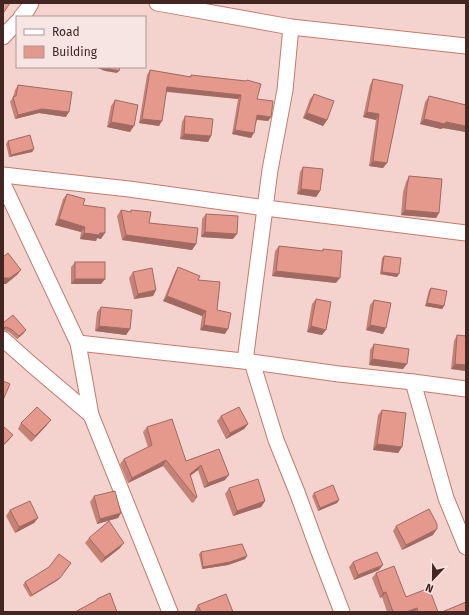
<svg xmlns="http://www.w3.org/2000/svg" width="469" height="615" font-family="'Fira Sans',sans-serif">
	<rect width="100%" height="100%" fill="#f4d3ce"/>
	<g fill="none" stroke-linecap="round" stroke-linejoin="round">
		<defs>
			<g id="street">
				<polyline points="157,3 291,27 466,46"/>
				<polyline points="21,17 27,10 31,3"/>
				<polyline points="3,37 17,22"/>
				<polyline points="3,175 129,189 266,208 466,233"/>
				<polyline points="3,184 78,343 91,415 170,612"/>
				<polyline points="3,339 31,364 91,415"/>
				<polyline points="78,343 252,362 339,374 413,382 466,389"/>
				<polyline points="245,361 270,170 285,90 291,27"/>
				<polyline points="252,362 276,440 297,492 319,552 342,612"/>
				<polyline points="413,382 446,498 466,547"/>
			</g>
		</defs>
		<use href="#street" stroke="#c37a6e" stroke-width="17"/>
		<use href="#street" stroke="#fff" stroke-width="15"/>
	</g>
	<g fill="#c58378">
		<polygon points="150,70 190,77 191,75 246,81 247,80 257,99 271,117 268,121 257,120 251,138 232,134 238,99 166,92 159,126 139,123 147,75"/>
		<polygon points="373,79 387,163 383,168 369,166 376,120 363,117 370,85"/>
		<polygon points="18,85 66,117 39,113 15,119 10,102 13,97 15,90"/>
		<polygon points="314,94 327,120 323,126 303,118 310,99"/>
		<polygon points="429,96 464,105 466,102 466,132 443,128 441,129 420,124 425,102"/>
		<polygon points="115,100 130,132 107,127 111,106"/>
		<polygon points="185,116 211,136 208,142 180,139 182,122"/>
		<polygon points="8,141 34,149 32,152 9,157 6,144"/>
		<polygon points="303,167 320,191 316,197 297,194 300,172"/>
		<polygon points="409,176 439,213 436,218 401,215 403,192 406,182"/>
		<polygon points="67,194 83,205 101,239 97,238 96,241 80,239 81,232 55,225 63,199"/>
		<polygon points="121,210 130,212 131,210 149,223 196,244 192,250 122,240 117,216"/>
		<polygon points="206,214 233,239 201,237 202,219"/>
		<polygon points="279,246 322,251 323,249 336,283 272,276 275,251"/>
		<polygon points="384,256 397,277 380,274 382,258"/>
		<polygon points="75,262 105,279 101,284 71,284 71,267"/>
		<polygon points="178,267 198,280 217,310 225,334 200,330 202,316 163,301 175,272"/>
		<polygon points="133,272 156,290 153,296 134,299 129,278"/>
		<polygon points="431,288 444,306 442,309 425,306 429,290"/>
		<polygon points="316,299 322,335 307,332 312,304"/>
		<polygon points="374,300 383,334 366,330 370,305"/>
		<polygon points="101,307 130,329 126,335 95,331 97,312"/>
		<polygon points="3,323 24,333 17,339 9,332 4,330 3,330"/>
		<polygon points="457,335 466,336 466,371 451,369 454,341"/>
		<polygon points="374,344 403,369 369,365 370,350"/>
		<polygon points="382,410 402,447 398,453 373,450 378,415"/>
		<polygon points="221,416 248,424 244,429 226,439 217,421"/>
		<polygon points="21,423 47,425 31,442 18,429"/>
		<polygon points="147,427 186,461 219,449 225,480 204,488 198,470 190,476 197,497 194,502 192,503 163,466 128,483 120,464 124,459 148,447 143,432"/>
		<polygon points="229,488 265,501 261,507 233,516 225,494"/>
		<polygon points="314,493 339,500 337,503 318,511 312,496"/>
		<polygon points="94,496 121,513 118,518 97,524 90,502"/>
		<polygon points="10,510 38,518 34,523 15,533 6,516"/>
		<polygon points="396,526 433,535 402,550 393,531"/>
		<polygon points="89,538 120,548 101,563 85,543"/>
		<polygon points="201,552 247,556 245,559 228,565 202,569 199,554"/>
		<polygon points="353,562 379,570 354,580 349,567"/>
		<polygon points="376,573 406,597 438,612 387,612 382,597 380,598 372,578"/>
		<polygon points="58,580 30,597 23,585 25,582"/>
		<polygon points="198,605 233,612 195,612 195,610"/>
	</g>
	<g fill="#a06a62">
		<polygon points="95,67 104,67 119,71 117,73 105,71"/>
		<polygon points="167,87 241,95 238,99 163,91"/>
		<polygon points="42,109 69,112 66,117 39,113 15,119 18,115"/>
		<polygon points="367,112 379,114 376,120 363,117"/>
		<polygon points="307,113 327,120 323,126 303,118"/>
		<polygon points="257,115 271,117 268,121 254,119"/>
		<polygon points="142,119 162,121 159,126 139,123"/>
		<polygon points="424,119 466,126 466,132 443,128 441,129 420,124"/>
		<polygon points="111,122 134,126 130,132 107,127"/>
		<polygon points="235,130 254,133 251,138 232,134"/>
		<polygon points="184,134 211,136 208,142 180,139"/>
		<polygon points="34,149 32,152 9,157 11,155"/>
		<polygon points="373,161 387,163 383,168 369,166"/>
		<polygon points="301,189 320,191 316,197 297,194"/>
		<polygon points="405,210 439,213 436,218 401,215"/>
		<polygon points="59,219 85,227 81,232 55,225"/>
		<polygon points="205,232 237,234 233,239 201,237"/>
		<polygon points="84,233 105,233 101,239 97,238 96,241 80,239"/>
		<polygon points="126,235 196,244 192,250 122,240"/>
		<polygon points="21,270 17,275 6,284 3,284 3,278"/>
		<polygon points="276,271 340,278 336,283 272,276"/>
		<polygon points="382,272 399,274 397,277 380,274"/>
		<polygon points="75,279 105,279 101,284 71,284"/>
		<polygon points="156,290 153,296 134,299 138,294"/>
		<polygon points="167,296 206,311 202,316 163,301"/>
		<polygon points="427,303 444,306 442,309 425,306"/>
		<polygon points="204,325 228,329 225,334 200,330"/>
		<polygon points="370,325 386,328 383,334 366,330"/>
		<polygon points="99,326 130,329 126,335 95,331"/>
		<polygon points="311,326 326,330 322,335 307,332"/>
		<polygon points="6,327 4,330 3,330 3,328"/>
		<polygon points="26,330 24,333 17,339 19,336"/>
		<polygon points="372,359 407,364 403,369 369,365"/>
		<polygon points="455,364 466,365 466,371 451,369"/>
		<polygon points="51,420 47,425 31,442 35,436"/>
		<polygon points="248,424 244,429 226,439 230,433"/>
		<polygon points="13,435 9,440 3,446 3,445"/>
		<polygon points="377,444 402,447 398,453 373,450"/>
		<polygon points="166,460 163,466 128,483 132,478"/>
		<polygon points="201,465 198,470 186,479 190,474"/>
		<polygon points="229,475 225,480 204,488 208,483"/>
		<polygon points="339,500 337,503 318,511 320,508"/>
		<polygon points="265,501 261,507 233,516 237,511"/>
		<polygon points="121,513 118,518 97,524 100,519"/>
		<polygon points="38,518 34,523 15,533 19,527"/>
		<polygon points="437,529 433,535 402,550 406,545"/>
		<polygon points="124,543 120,548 101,563 105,557"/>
		<polygon points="247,556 245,559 228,565 202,569 203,567"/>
		<polygon points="71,563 58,580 30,597 32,595"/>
		<polygon points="383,565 379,570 354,580 358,575"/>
		<polygon points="386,592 382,597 380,598 383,593"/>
		<polygon points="417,608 414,612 406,612"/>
	</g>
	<g fill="#e5988c" stroke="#a06a62">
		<polygon points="3,3 10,3 4,12 3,11"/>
		<polygon points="104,67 120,67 119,71 107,68"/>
		<polygon points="150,70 191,77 191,75 246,81 247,80 261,84 257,99 273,101 271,117 257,115 254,133 235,130 241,95 167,87 162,121 142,119"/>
		<polygon points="373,79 403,85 387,163 373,161 379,114 367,112"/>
		<polygon points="18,85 72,92 69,112 42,109 18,115 13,97 16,96"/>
		<polygon points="314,94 334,101 327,120 307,113"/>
		<polygon points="429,96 466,105 466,104 466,126 446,122 445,124 424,119"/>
		<polygon points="115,100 138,105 134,126 111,122"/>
		<polygon points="185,116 213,119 211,136 184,134"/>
		<polygon points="30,135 34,149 11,155 8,141"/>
		<polygon points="303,167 323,169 320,191 301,189"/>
		<polygon points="409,176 442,179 439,213 405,210 407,187"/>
		<polygon points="67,194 85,199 83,205 105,208 105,233 100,233 99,235 84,233 85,227 59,219"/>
		<polygon points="121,210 131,212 131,210 151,212 149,223 198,228 196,244 126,235"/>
		<polygon points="206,214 238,216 237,234 205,232"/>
		<polygon points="279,246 323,251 323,249 342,251 340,278 276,271"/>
		<polygon points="8,253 21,270 10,278 3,278 3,257"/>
		<polygon points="384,256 401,258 399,274 382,272"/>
		<rect x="75" y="262" width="30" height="17"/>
		<polygon points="178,267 200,276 198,280 220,282 217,310 231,313 228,329 204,325 206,311 167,296"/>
		<polygon points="152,268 156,290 138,294 133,272"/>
		<polygon points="431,288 447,291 444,306 427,303"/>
		<polygon points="316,299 331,302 326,330 311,326"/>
		<polygon points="374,300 391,303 386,328 370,325"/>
		<polygon points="101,307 132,310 130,329 99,326"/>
		<polygon points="13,315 26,330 19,336 11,329 6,327 3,328 3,323"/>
		<polygon points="457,335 466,336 466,365 455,364"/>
		<polygon points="374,344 409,349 407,364 372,359"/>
		<polygon points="3,381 10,384 3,400"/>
		<polygon points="37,407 51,420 35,436 21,423"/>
		<polygon points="239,407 248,424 230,433 221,416"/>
		<polygon points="382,410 406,413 402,447 377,444"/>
		<polygon points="172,419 186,461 219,449 229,475 208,483 201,465 190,474 197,497 196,498 166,460 132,478 124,459 152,445 147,427"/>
		<polygon points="3,426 13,435 3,445"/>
		<polygon points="258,479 265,501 237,511 229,488"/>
		<polygon points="333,485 339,500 320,508 314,493"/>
		<polygon points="115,491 121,513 100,519 94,496"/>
		<polygon points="30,501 38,518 19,527 10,510"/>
		<polygon points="429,509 437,524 437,529 406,545 396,526"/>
		<polygon points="109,521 124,543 105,557 89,538"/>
		<polygon points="242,544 247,556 230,562 203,567 201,552"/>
		<polygon points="377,552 383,565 358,575 353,562"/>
		<polygon points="59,554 71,563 60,578 32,595 25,582 49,567"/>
		<polygon points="394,566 406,597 429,588 438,612 418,612 417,608 406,612 393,612 386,592 383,593 376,573"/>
		<polygon points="110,593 117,612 75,612 97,600 97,599"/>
		<polygon points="226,594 233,612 201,612 198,605"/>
		<polygon points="466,602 466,612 442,612"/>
	</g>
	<rect width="469" height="615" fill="none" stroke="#432521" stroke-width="8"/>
	<rect x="16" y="16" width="130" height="52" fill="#f6e5e2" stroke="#ae9895"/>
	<rect x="24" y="29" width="20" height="6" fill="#ffffff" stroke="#ae9895"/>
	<text x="52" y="36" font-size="12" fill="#432521">Road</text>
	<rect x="24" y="46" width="20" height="12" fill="#e5988c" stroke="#ae9895"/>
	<text x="52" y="56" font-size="12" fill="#432521">Building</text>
	<g transform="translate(433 579) rotate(202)" stroke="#f6e5e2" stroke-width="3" paint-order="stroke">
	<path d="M0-3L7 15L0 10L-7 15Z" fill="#432521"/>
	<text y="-6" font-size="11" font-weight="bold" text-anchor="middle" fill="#432521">N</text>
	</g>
</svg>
